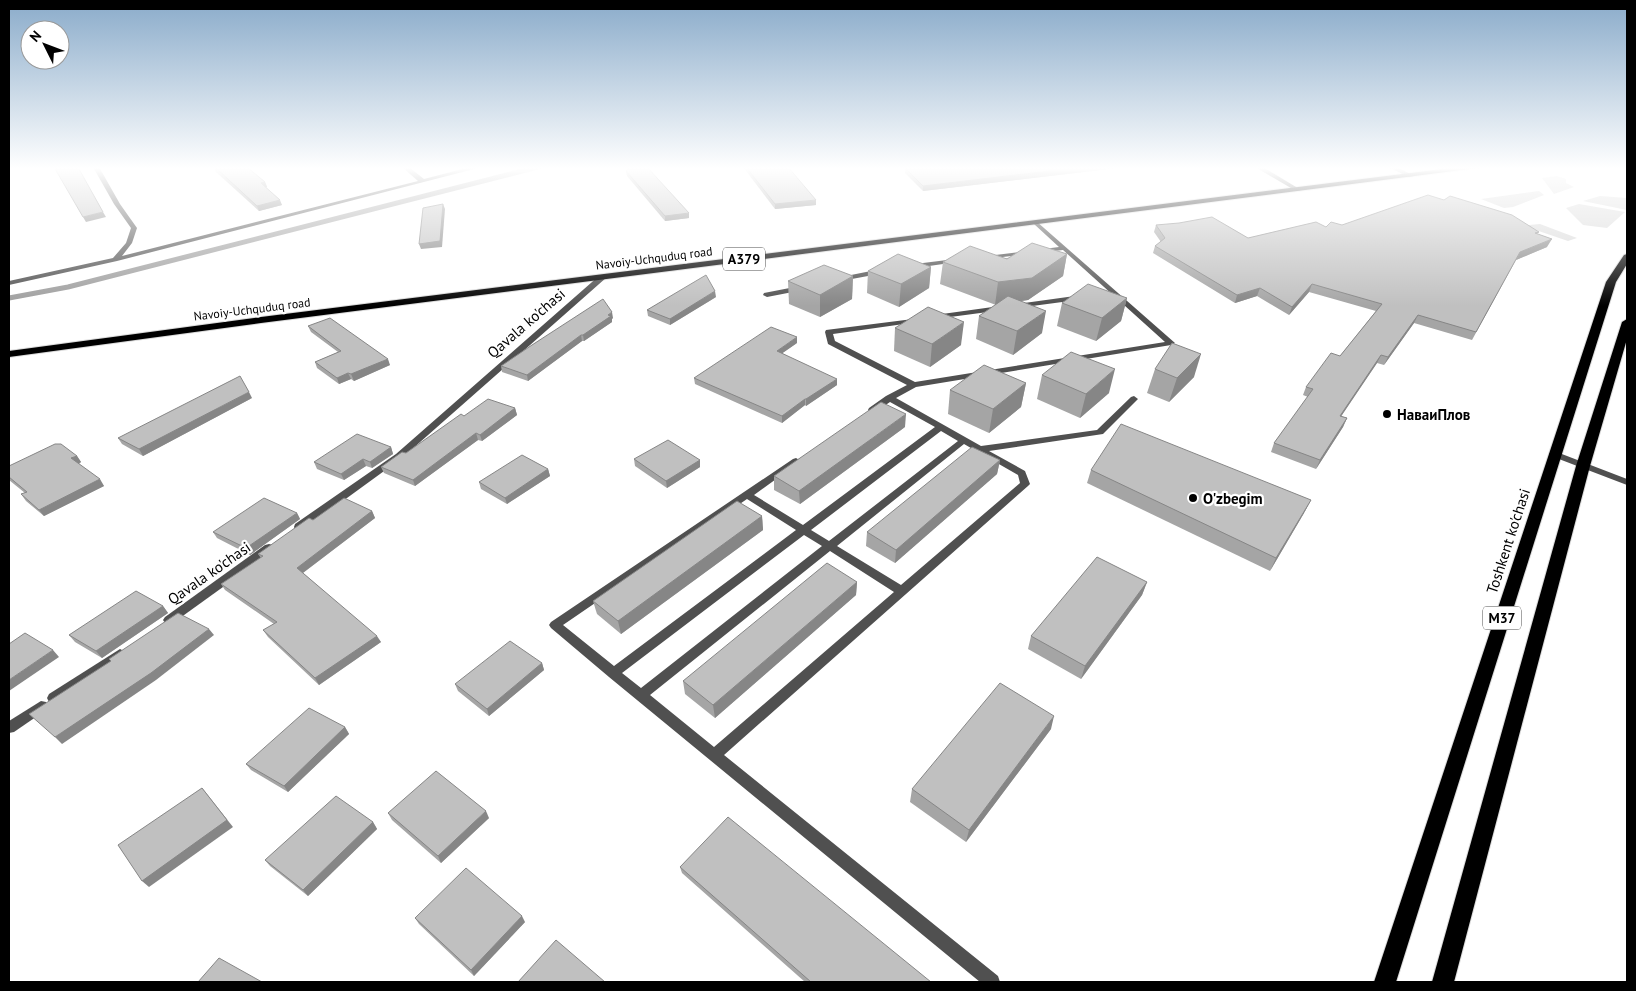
<svg xmlns="http://www.w3.org/2000/svg" width="1636" height="991" font-family="'PT Sans',sans-serif">
	<rect width="100%" height="100%" fill="#fff"/>
	<g fill="#d7d7d7">
		<polygon points="1557,176 1566,179 1566,183 1574,187 1554,194 1542,178"/>
		<polygon points="1539,191 1544,195 1513,207 1504,208 1481,199"/>
		<polygon points="1600,196 1627,198 1627,210 1583,201"/>
		<polygon points="1579,204 1625,212 1607,228 1583,225 1566,208"/>
		<polygon points="1540,224 1577,238 1568,241 1527,227 1529,225"/>
	</g>
	<g fill="none" stroke-linecap="round" stroke-linejoin="round">
		<polyline stroke="#9e9e9e" stroke-width="5" points="9,298 68,287 538,167"/>
		<defs>
			<g id="trunk">
				<polygon points="1458,167 1485,167 261,323 9,357 9,351 261,317"/>
				<polygon points="1627,254 1627,264 1616,282 1396,982 1374,982 1606,282 1624,255"/>
				<polygon points="1627,319 1627,339 1590,466 1454,982 1432,982 1576,466 1622,322"/>
			</g>
		</defs>
		<use href="#trunk" stroke="#dbdbdb" stroke-width="2"/>
		<g fill="#505050" fill-rule="evenodd">
			<polygon points="93,167 99,167 120,204 137,228 132,243 122,256 418,181 402,167 409,167 424,179 470,167 482,167 117,261 9,285 9,281 113,258 126,243 131,228 114,204"/>
			<polygon points="1255,167 1263,167 1301,190 1296,191"/>
			<polygon points="1388,167 1397,167 1414,176 1409,177"/>
			<path d="M1036,221L1175,343L1171,345L916,387L896,398L981,446L1097,430L1131,397L1134,396L1138,399L1103,434L989,451L1025,471L1030,484L1028,486L724,755L998,976L1000,982H980L609,677L551,628L549,625L551,622L793,459L796,458L801,461L754,495L803,525L935,427L890,402L875,412H869L868,410L869,408L886,396L907,385L828,344L825,332L826,330L921,318V322H918L833,334L835,341L915,382L1165,342L1063,250L985,259V257L987,256L1059,247L1034,224L1033,223ZM941,431L958,441L829,541L811,530ZM964,444L1018,475L1020,483L901,585L837,546ZM747,499L796,530L614,666L563,625ZM804,535L822,546L641,688L622,673ZM830,551L894,592L714,747L650,695Z"/>
			<polygon points="955,259 957,260 957,262 915,268 911,266 915,264"/>
			<polygon points="881,269 884,269 884,273 841,281 837,279 841,277"/>
			<polygon points="600,275 607,277 402,458 303,530 295,530 294,527 295,524 396,454"/>
			<polygon points="800,286 803,286 803,290 767,297 763,295 764,293"/>
			<polygon points="1082,295 1086,297 1085,299 1017,308 1013,306 1017,304"/>
			<polygon points="1000,306 1004,308 1003,310 935,319 931,317 935,315"/>
			<polygon points="1554,451 1627,479 1627,485 1551,456 1549,454 1551,452"/>
			<polygon points="269,544 273,545 274,548 273,551 173,623 169,624 165,623 163,620 165,617 265,545"/>
			<polygon points="120,649 124,651 126,654 124,657 57,702 53,703 49,702 47,698 49,694"/>
			<polygon points="41,701 46,702 47,706 46,710 14,732 9,733 9,721"/>
		</g>
		<use href="#trunk" fill="#000" fill-rule="evenodd"/>
	</g>
	<g fill="#a5a5a5">
		<polygon points="214,167 247,167 265,182 267,187 266,187 282,205 259,211 216,172"/>
		<polygon points="743,167 788,167 816,205 775,209"/>
		<polygon points="1126,167 923,191 905,173 905,168"/>
		<polygon points="626,171 689,213 689,218 665,221 627,176"/>
		<polygon points="1156,225 1248,238 1342,225 1539,232 1537,234 1547,247 1516,260 1472,340 1414,323 1384,365 1377,363 1341,416 1347,418 1343,427 1316,469 1271,452 1274,443 1308,397 1303,395 1306,387 1340,356 1376,311 1309,292 1289,315 1257,296 1235,303 1153,253 1155,246 1161,242 1154,232"/>
		<polygon points="1067,254 1063,276 1028,300 1021,301 1042,333 1013,355 976,339 979,316 996,305 940,284 943,262"/>
		<polygon points="931,267 929,288 899,307 867,293 868,271"/>
		<polygon points="853,276 852,299 820,317 789,304 788,281"/>
		<polygon points="716,297 670,325 648,316 647,310"/>
		<polygon points="1127,298 1121,321 1096,341 1057,326 1062,303"/>
		<polygon points="613,318 612,319 612,322 584,341 582,341 528,381 502,372 501,366"/>
		<polygon points="308,326 390,365 354,381 351,379 339,384 317,368 315,362 338,352 311,332"/>
		<polygon points="895,328 961,345 930,367 894,351"/>
		<polygon points="797,343 782,353 837,385 806,406 805,405 782,423 695,384 694,378"/>
		<polygon points="1155,369 1194,377 1169,402 1147,393"/>
		<polygon points="1042,375 1109,393 1080,418 1037,399"/>
		<polygon points="1026,383 1021,407 989,433 948,414 950,390"/>
		<polygon points="252,398 143,456 122,444 118,438"/>
		<polygon points="515,408 517,415 482,441 478,440 415,486 384,473 381,467 406,453 464,416"/>
		<polygon points="905,427 800,504 774,490 774,476"/>
		<polygon points="391,447 393,454 372,468 366,466 344,480 317,469 314,462"/>
		<polygon points="77,456 81,462 79,464 104,486 44,516 26,501 21,494 25,493 9,480 9,466"/>
		<polygon points="634,459 700,460 700,467 667,488 635,466"/>
		<polygon points="1000,460 997,474 895,563 866,546 867,532"/>
		<polygon points="548,469 550,476 507,504 481,489 479,482"/>
		<polygon points="1091,470 1311,500 1304,513 1270,571 1087,483"/>
		<polygon points="372,511 375,518 303,573 381,642 319,685 268,637 263,630 274,624 225,590 221,584 261,558 258,554 313,520"/>
		<polygon points="297,513 300,519 250,555 217,538 213,532"/>
		<polygon points="762,516 763,530 621,634 597,614 593,601"/>
		<polygon points="857,582 856,595 715,718 685,694 683,681"/>
		<polygon points="1147,582 1142,595 1081,679 1028,649 1031,636"/>
		<polygon points="163,606 168,613 102,658 75,642 69,635"/>
		<polygon points="542,663 544,670 489,716 458,691 455,684"/>
		<polygon points="345,727 349,734 288,792 251,770 246,764"/>
		<polygon points="1051,729 966,842 910,802 912,789"/>
		<polygon points="388,813 489,818 441,863 392,820"/>
		<polygon points="373,822 377,829 308,896 270,866 265,860"/>
		<polygon points="680,867 931,982 805,982 682,873"/>
		<polygon points="415,918 525,922 474,976 419,924"/>
	</g>
	<g fill="#868686">
		<polygon points="1083,167 1126,167 923,191 923,186"/>
		<polygon points="265,182 267,187 263,188 261,183"/>
		<polygon points="280,200 282,205 259,211 257,206"/>
		<polygon points="816,200 816,205 775,209 775,204"/>
		<polygon points="443,204 445,209 442,247 421,249 419,244"/>
		<polygon points="103,212 106,217 86,222 83,217"/>
		<polygon points="689,213 689,218 665,221 665,216"/>
		<polygon points="1552,239 1547,247 1516,260 1520,252"/>
		<polygon points="1067,254 1063,276 1028,300 995,305 998,282"/>
		<polygon points="931,267 929,288 899,307 901,284"/>
		<polygon points="853,276 852,299 820,317 820,295"/>
		<polygon points="1312,284 1309,292 1289,315 1292,307"/>
		<polygon points="1260,288 1257,296 1235,303 1237,295"/>
		<polygon points="715,291 716,297 670,325 670,319"/>
		<polygon points="1127,298 1121,321 1096,341 1102,318"/>
		<polygon points="1046,311 1042,333 1013,355 1017,331"/>
		<polygon points="612,312 613,318 612,319 612,322 584,341 583,335"/>
		<polygon points="1418,315 1414,323 1384,365 1388,357"/>
		<polygon points="964,322 961,345 930,367 932,344"/>
		<polygon points="581,335 582,341 528,381 527,375"/>
		<polygon points="797,337 797,343 777,357 777,351"/>
		<polygon points="1201,354 1194,377 1169,402 1177,378"/>
		<polygon points="1381,355 1377,363 1336,424 1340,416"/>
		<polygon points="388,359 390,365 354,381 351,374"/>
		<polygon points="1115,369 1109,393 1080,418 1086,394"/>
		<polygon points="348,373 351,379 339,384 337,378"/>
		<polygon points="837,379 837,385 806,406 806,399"/>
		<polygon points="1026,383 1021,407 989,433 993,409"/>
		<polygon points="249,392 252,398 143,456 139,449"/>
		<polygon points="805,399 805,405 782,423 782,416"/>
		<polygon points="515,408 517,415 482,441 480,435"/>
		<polygon points="906,414 905,427 800,504 799,491"/>
		<polygon points="1347,418 1343,427 1316,469 1320,460"/>
		<polygon points="476,433 478,440 415,486 413,480"/>
		<polygon points="391,447 393,454 372,468 370,462"/>
		<polygon points="77,456 81,462 76,465 71,458"/>
		<polygon points="363,459 366,466 344,480 341,474"/>
		<polygon points="700,460 700,467 667,488 666,481"/>
		<polygon points="1000,460 997,474 895,563 896,550"/>
		<polygon points="548,469 550,476 507,504 505,498"/>
		<polygon points="100,479 104,486 44,516 39,510"/>
		<polygon points="1311,500 1304,513 1270,571 1276,558"/>
		<polygon points="372,511 375,518 300,575 297,568"/>
		<polygon points="297,513 300,519 250,555 246,548"/>
		<polygon points="762,516 763,530 621,634 618,621"/>
		<polygon points="857,582 856,595 715,718 713,705"/>
		<polygon points="1147,582 1142,595 1081,679 1085,666"/>
		<polygon points="163,606 168,613 102,658 96,651"/>
		<polygon points="209,629 214,635 156,680 62,744 55,737"/>
		<polygon points="377,636 381,642 319,685 315,678"/>
		<polygon points="53,650 59,657 9,691 9,680"/>
		<polygon points="542,663 544,670 489,716 487,709"/>
		<polygon points="1054,716 1051,729 966,842 969,830"/>
		<polygon points="345,727 349,734 288,792 284,786"/>
		<polygon points="202,788 233,827 149,887 142,881"/>
		<polygon points="486,811 489,818 441,863 438,856"/>
		<polygon points="373,822 377,829 308,896 303,890"/>
		<polygon points="522,916 525,922 474,976 471,970"/>
	</g>
	<g fill="#c0c0c0" stroke="#868686">
		<polygon points="54,167 75,167 77,169 79,169 103,212 83,217"/>
		<polygon points="215,167 247,167 265,182 261,183 280,200 257,206"/>
		<polygon points="630,167 647,167 689,213 665,216 626,171"/>
		<polygon points="746,167 788,167 816,200 775,204"/>
		<polygon points="912,167 1083,167 923,186 905,168"/>
		<polygon points="1428,195 1444,200 1450,196 1499,211 1512,215 1539,232 1535,233 1552,239 1520,252 1476,332 1418,315 1388,357 1381,355 1340,416 1347,418 1320,460 1274,443 1313,389 1306,387 1331,353 1340,356 1382,304 1312,284 1292,307 1260,288 1237,295 1155,246 1165,238 1156,225 1179,223 1212,217 1248,238 1316,222 1326,227 1331,222 1342,225"/>
		<polygon points="443,204 440,241 419,244 423,208"/>
		<polygon points="1032,243 1067,254 1032,278 998,282 943,262 970,246 1007,259"/>
		<polygon points="898,254 931,267 901,284 868,271"/>
		<polygon points="824,265 853,276 820,295 788,281"/>
		<polygon points="706,275 715,291 670,319 647,310"/>
		<polygon points="1088,284 1127,298 1102,318 1062,303"/>
		<polygon points="1008,296 1046,311 1017,331 979,316"/>
		<polygon points="603,299 612,312 608,315 611,316 583,335 581,335 527,375 501,366 532,345"/>
		<polygon points="928,307 964,322 932,344 895,328"/>
		<polygon points="330,318 388,359 351,374 348,373 337,378 315,362 341,351 308,326"/>
		<polygon points="771,327 797,337 777,351 837,379 806,399 805,399 782,416 694,378"/>
		<polygon points="1172,343 1201,354 1177,378 1155,369"/>
		<polygon points="1071,352 1115,369 1086,394 1042,375"/>
		<polygon points="984,365 1026,383 993,409 950,390"/>
		<polygon points="240,376 249,392 139,449 118,438"/>
		<polygon points="488,399 515,408 480,435 476,433 413,480 381,467 402,452 406,453 461,414 464,416"/>
		<polygon points="881,402 906,414 799,491 774,476"/>
		<polygon points="1121,424 1311,500 1276,558 1091,470"/>
		<polygon points="357,434 391,447 370,462 363,459 341,474 314,462"/>
		<polygon points="668,440 700,460 666,481 634,459"/>
		<polygon points="55,444 61,444 77,456 71,458 100,479 39,510 21,494 27,492 9,477 9,466"/>
		<polygon points="972,447 1000,460 896,550 867,532"/>
		<polygon points="522,455 548,469 505,498 479,482"/>
		<polygon points="264,498 297,513 246,548 213,532"/>
		<polygon points="344,498 372,511 297,568 377,636 315,678 263,630 277,622 221,584 263,556 258,554 309,518 313,520"/>
		<polygon points="737,501 762,516 618,621 593,601"/>
		<polygon points="1097,557 1147,582 1085,666 1031,636"/>
		<polygon points="827,563 857,582 713,705 683,681"/>
		<polygon points="136,591 163,606 96,651 69,635"/>
		<polygon points="178,613 209,629 151,673 55,737 29,714 111,661 109,659"/>
		<polygon points="25,633 53,650 9,680 9,644"/>
		<polygon points="510,641 542,663 487,709 455,684"/>
		<polygon points="1000,683 1054,716 969,830 912,789"/>
		<polygon points="309,708 345,727 284,786 246,764"/>
		<polygon points="436,771 486,811 438,856 388,813"/>
		<polygon points="202,788 227,820 142,881 118,845"/>
		<polygon points="336,796 373,822 303,890 265,860"/>
		<polygon points="728,817 931,982 811,982 680,867"/>
		<polygon points="466,868 522,916 471,970 415,918"/>
		<polygon points="556,940 605,982 518,982"/>
		<polygon points="219,958 262,982 198,982"/>
	</g>
	<linearGradient id="sky" x2="0" y2="1"><stop stop-color="#8aabca"/><stop offset="0.55" stop-color="#fff"/><stop offset="1" stop-color="#fff" stop-opacity="0"/></linearGradient>
	<rect width="1636" height="306" fill="url(#sky)"/>
	<g fill="#000" stroke="#fff" stroke-width="2">
		<circle cx="1387" cy="414" r="5"/>
		<circle cx="1193" cy="498" r="5"/>
	</g>
	<g text-anchor="middle" dominant-baseline="central" stroke-width="4.5" stroke-linejoin="round" paint-order="stroke">
		<g font-size="12" fill="#000" stroke="#fff">
			<text transform="translate(654 258) rotate(-7)">Navoiy-Uchquduq road</text>
			<text transform="translate(252 309) rotate(-7)">Navoiy-Uchquduq road</text>
		</g>
		<g fill="#fff" stroke="#4c4c4c" stroke-width="1">
			<rect x="723" y="247.5" width="42" height="23" rx="4"/>
			<rect x="1483" y="606.5" width="38" height="23" rx="4"/>
		</g>
		<g font-size="14" font-weight="bold" fill="#000">
			<text x="744" y="259">A379</text>
			<text x="1502" y="618">M37</text>
		</g>
		<g font-size="15" fill="#000" stroke="#fff">
			<text transform="translate(526 323) rotate(-41)">Qavala ko'chasi</text>
			<text transform="translate(1508 541) rotate(-72)">Toshkent ko'chasi</text>
			<text transform="translate(209 573) rotate(-35)">Qavala ko'chasi</text>
		</g>
		<g font-size="15" font-weight="bold" fill="#000" stroke="#fff" text-anchor="start">
			<text x="1397" y="414">НаваиПлов</text>
			<text x="1203" y="498">O'zbegim</text>
		</g>
	</g>
	<rect width="1636" height="991" fill="none" stroke="#000000" stroke-width="20"/>
	<g transform="translate(45 45) rotate(312)"><circle r="24" fill="#ffffff" stroke="#999999"/>
	<path d="M0-4L9 19L0 12L-9 19Z" fill="#000000"/>
	<text y="-8" font-size="14" font-weight="bold" text-anchor="middle" fill="#000000">N</text>
	</g>
</svg>
